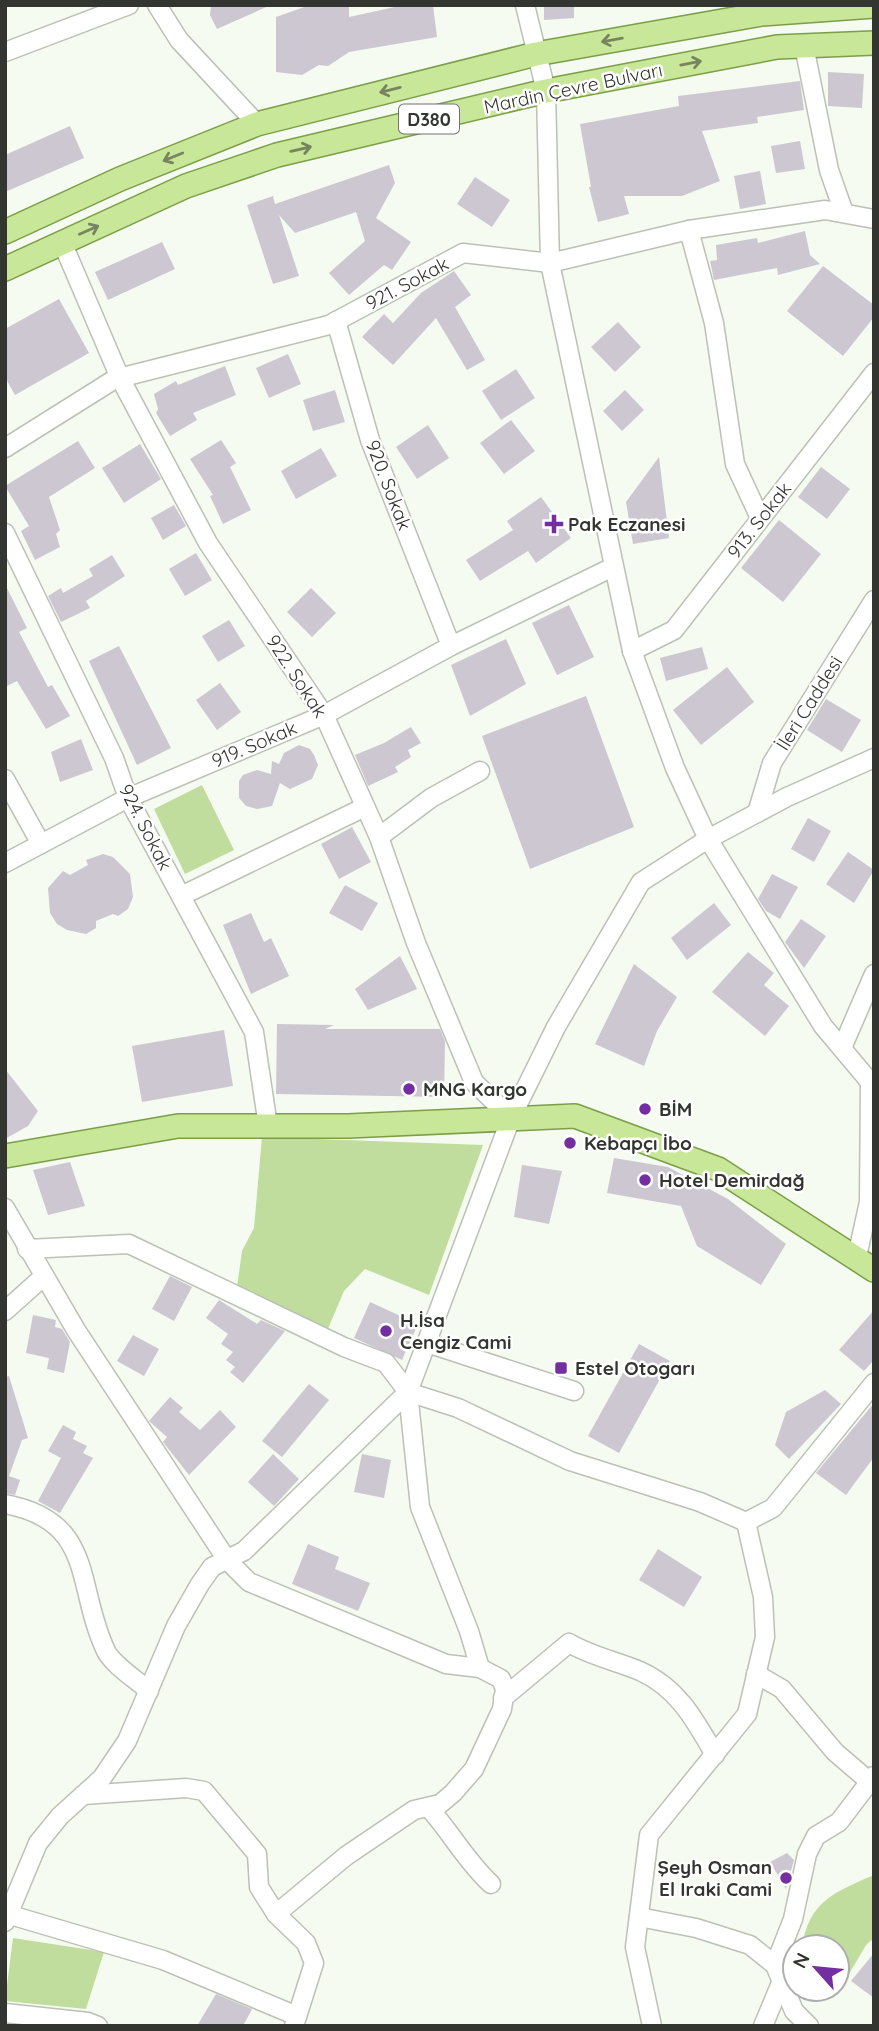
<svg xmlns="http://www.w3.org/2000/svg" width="879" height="2031" font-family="Quicksand,sans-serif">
	<rect width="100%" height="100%" fill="#f5fbf0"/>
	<g fill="#c0dd9e">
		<polygon points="202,785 234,850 185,874 154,809"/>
		<polygon points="262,1137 483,1145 429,1295 365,1269 344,1291 327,1331 237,1287 242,1251 254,1228"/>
		<path d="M874,1875V1938L866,1945L839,1991L833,1989H837V1947H802C809,1901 835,1892 874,1875Z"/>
		<polygon points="13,1938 104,1952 86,2009 5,2001"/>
	</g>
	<g fill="#cdc7d2">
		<polygon points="211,5 271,5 217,29 210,15"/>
		<polygon points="310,5 349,5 349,17 404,5 433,5 437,37 349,52 328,66 319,65 302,75 276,72 276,17"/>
		<polygon points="544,5 574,5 574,18 544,20"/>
		<polygon points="828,72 864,74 862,108 828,106"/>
		<polygon points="800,81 804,110 757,117 758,123 702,131 720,181 682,196 624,196 629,214 598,222 589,187 591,187 580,124 679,106 678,96"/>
		<polygon points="70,126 84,158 5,192 5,155"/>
		<polygon points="800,141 805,169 776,173 771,146"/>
		<polygon points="389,165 395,183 376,218 411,242 392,270 384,265 349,295 329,273 365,241 356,212 295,233 279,215 299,276 273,284 247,205 273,196 275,204"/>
		<polygon points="760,171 766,204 740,209 734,176"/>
		<polygon points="475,177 510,200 492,227 457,204"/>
		<polygon points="805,231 810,255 820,264 778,275 777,268 714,280 710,261 717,260 716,245 757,238 758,243"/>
		<polygon points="162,242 175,269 108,300 95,272"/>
		<polygon points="823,266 874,305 874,317 843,356 787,311"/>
		<polygon points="454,271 471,295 455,307 485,360 467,370 436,318 393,365 362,337 384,314 393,323 421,293"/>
		<polygon points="59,299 89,353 15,395 5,377 5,329"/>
		<polygon points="618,322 641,347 615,372 591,347"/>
		<polygon points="288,354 301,384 269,398 256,368"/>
		<polygon points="225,366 236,395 193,413 197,420 170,436 156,413 158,409 154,394 176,381 178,385"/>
		<polygon points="516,369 535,398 501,420 482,391"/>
		<polygon points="335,390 345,422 313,431 303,400"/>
		<polygon points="625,390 644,410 622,431 603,411"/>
		<polygon points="511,420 535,451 504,474 480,443"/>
		<polygon points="428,425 449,458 417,479 396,447"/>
		<polygon points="221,440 236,463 230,467 251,510 223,524 210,496 213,495 190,459"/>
		<polygon points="78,441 95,468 49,497 60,530 56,534 60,547 35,560 21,531 29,526 5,486"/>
		<polygon points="140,444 161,479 124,503 102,468"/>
		<polygon points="321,448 337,476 296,499 281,471"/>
		<polygon points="659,457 669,538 633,544 626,502"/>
		<polygon points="821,467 850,489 827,519 798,497"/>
		<polygon points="541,497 571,538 536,563 528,551 480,581 466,560 513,530 507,521"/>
		<polygon points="174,505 186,526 163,540 151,518"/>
		<polygon points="779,520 821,554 783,602 741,568"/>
		<polygon points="196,553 212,580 185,596 169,569"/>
		<polygon points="112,555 125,576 86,601 90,608 61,622 48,596 61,588 63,593 93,576 89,569"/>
		<polygon points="5,584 27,628 19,632 48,687 52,685 70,716 46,729 17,681 5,687"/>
		<polygon points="311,588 336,613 312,637 287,612"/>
		<polygon points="569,605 594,657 557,675 532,623"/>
		<polygon points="229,620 245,646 218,662 202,636"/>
		<polygon points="506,639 526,684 470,716 451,665"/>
		<polygon points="119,646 171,748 137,765 89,661"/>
		<polygon points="702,647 708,669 666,681 660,658"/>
		<polygon points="727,667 754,702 701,745 673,710"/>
		<polygon points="220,683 241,712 217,730 196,700"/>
		<polygon points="586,696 634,827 530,869 482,736"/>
		<polygon points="826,699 861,720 842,752 807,730"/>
		<polygon points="411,727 421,743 408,750 411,757 395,767 398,772 368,786 355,755 384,743"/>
		<polygon points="81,739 93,770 60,782 51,752"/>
		<polygon points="299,745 310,749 314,755 318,765 312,779 290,789 280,783 272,806 257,809 246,806 239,798 239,781 243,775 257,770 271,774 272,761 279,764 284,753"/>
		<polygon points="808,818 831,831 814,862 791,849"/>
		<polygon points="352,827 371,862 339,879 321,844"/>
		<polygon points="848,852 874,870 854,903 826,884"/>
		<polygon points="103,854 113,857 130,874 133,897 128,909 118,916 113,914 96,921 96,928 86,934 67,930 57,924 50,913 48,888 63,871 70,875 88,865 86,860"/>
		<polygon points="772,874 798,887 780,919 766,911 758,899"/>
		<polygon points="345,885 378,903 362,931 329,913"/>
		<polygon points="714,903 731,925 687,960 671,938"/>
		<polygon points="251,913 264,942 271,938 289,976 251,994 223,925"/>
		<polygon points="801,919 826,936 804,968 785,942"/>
		<polygon points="748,952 774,973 764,985 789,1006 765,1036 712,992"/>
		<polygon points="400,956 417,989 368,1010 355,989"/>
		<polygon points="634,964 677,997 657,1031 644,1066 595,1044"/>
		<polygon points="277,1024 334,1025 325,1029 440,1029 445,1041 444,1097 276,1094"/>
		<polygon points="224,1030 233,1086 142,1102 132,1046"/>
		<polygon points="5,1069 38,1111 28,1126 5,1139"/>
		<polygon points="614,1158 668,1167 728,1199 786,1244 761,1285 697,1246 681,1206 607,1193"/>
		<polygon points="70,1162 85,1206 48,1215 33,1170"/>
		<polygon points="522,1165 562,1171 549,1224 514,1217"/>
		<polygon points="170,1276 192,1287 174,1321 152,1309"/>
		<polygon points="219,1300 257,1324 261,1320 285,1331 243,1383 230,1372 235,1367 226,1360 233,1352 221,1344 228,1334 206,1318"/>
		<polygon points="370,1302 418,1324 402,1360 354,1338"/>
		<polygon points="874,1310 874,1360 864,1371 839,1350"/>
		<polygon points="33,1315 56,1320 55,1327 62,1329 70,1342 64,1373 47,1369 49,1358 26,1353"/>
		<polygon points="133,1335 159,1349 144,1376 117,1361"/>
		<polygon points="639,1344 670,1361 619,1453 588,1436"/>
		<polygon points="9,1376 28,1438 22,1440 9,1476 20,1480 15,1495 5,1493 5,1377"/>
		<polygon points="309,1384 329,1400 282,1457 262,1441"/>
		<polygon points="825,1390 841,1404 789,1459 775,1445 786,1412"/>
		<polygon points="170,1397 183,1408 179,1412 200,1430 220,1410 236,1427 189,1475 163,1442 167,1437 149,1421"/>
		<polygon points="874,1403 874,1457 846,1495 816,1473"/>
		<polygon points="63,1425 76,1432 73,1439 87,1446 83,1453 93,1458 60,1513 38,1501 61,1458 48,1451"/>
		<polygon points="273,1454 299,1479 274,1506 248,1482"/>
		<polygon points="362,1454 391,1460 384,1498 354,1492"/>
		<polygon points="308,1544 339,1557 335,1569 370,1583 358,1611 292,1584"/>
		<polygon points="658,1549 702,1577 684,1607 639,1580"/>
		<polygon points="787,1853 794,1860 786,1889 770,1862"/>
		<polygon points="874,1953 874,1998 851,1981"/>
		<polygon points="216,1994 252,2009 243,2026 197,2026"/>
	</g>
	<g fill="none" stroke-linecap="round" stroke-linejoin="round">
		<defs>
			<g id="minor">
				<polyline points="157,5 179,40 257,124"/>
				<polyline points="525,5 546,91 550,263 632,651 675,768 708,839 823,1026 870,1082 869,1202 856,1261"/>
				<polyline points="804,46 829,170 844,213"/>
				<polyline points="5,52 129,5"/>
				<polyline points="689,230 714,323 735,464 760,518"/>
				<polyline points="62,242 120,378 208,543 324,715 379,837 416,943 474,1082 511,1118"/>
				<polyline points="336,321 370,440 451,646"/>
				<polyline points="5,448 115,379 329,325 463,253 550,263 689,230 825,210 874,219"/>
				<polyline points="5,533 114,758 128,798 254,1032 268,1126"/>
				<polyline points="632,651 674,630 874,373"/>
				<polyline points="5,779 41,844"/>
				<polyline points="757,813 772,763 874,600"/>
				<polyline points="379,837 431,798 480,771"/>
				<polyline points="5,863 128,798 324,715 451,646 613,567"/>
				<polyline points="181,896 365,807"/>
				<polyline points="842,1048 874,974"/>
				<polyline points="5,1208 76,1330 227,1560 249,1582 446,1664 480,1668 501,1679 505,1689 502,1709 474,1769 453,1793 440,1804 414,1810 346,1856 276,1914"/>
				<polyline points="27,1249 129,1244 344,1347 386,1363 408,1392 458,1408 570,1461 700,1502 746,1522 773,1508 874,1383"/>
				<polyline points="5,1311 43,1277"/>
				<polyline points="427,1343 574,1391"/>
				<path d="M5,1504C96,1521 75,1586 106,1651C113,1665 137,1680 149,1691"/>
				<polyline points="480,1668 469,1631 420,1507 408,1392 511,1118 556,1027 641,882 708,839 787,797 874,758"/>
				<polyline points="756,1674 782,1689 835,1752 870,1782"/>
				<path d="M503,1698L569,1643C591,1656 616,1661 640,1671C678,1688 695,1720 715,1755"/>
				<polyline points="83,1795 186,1788 204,1791 257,1854 259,1887 276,1914 306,1943 314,1963 294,2026"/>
				<path d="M428,1807C451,1832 465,1860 491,1884"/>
				<polyline points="7,1914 163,1960 297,2016"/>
				<polyline points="639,1917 696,1928 750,1945 775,1965 794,2011 809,2026"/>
				<polyline points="5,1922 38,1843 60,1816 102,1778 127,1741 176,1626 200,1584 212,1567 244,1551 408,1392"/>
				<polyline points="775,1965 793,1919 807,1854 816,1836 839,1822 874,1776"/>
				<polyline points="5,2013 88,2022 98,2026"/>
				<polyline points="652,2026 635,1947 649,1835 747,1714 765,1637 763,1597 746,1522"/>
				<polyline points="763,2026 781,1983"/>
			</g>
			<g id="major">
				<polyline points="5,232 120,179 257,124 536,54 762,14 874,6"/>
				<polyline points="5,269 186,186 277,155 546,91 777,47 874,43"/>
				<polyline points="5,1156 178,1126 348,1126 575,1116 718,1169 874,1270"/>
			</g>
		</defs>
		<use href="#minor" stroke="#bcc1b6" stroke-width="21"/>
		<use href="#major" stroke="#7c9e47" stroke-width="26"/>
		<use href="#minor" stroke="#fff" stroke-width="18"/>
		<use href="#major" stroke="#c8e798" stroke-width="23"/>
	</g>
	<defs><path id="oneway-shaft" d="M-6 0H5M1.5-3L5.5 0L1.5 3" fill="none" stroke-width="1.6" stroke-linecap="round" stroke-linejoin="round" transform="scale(1.75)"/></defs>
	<g stroke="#76855f">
		<use href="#oneway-shaft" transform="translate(612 40) rotate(170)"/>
		<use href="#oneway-shaft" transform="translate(691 63) rotate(-11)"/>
		<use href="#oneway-shaft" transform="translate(390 90) rotate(166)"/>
		<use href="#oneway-shaft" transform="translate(301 149) rotate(-13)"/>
		<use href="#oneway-shaft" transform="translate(173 157) rotate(158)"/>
		<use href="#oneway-shaft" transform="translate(89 230) rotate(-24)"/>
	</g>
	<g fill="#732ea2" stroke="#fff" stroke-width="2.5">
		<path d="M550.5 513.5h7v7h7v7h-7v7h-7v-7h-7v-7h7z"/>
		<circle cx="409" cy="1089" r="7"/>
		<circle cx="645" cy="1109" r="7"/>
		<circle cx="570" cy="1143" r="7"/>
		<circle cx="645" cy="1180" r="7"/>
		<circle cx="386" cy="1331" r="7"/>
		<rect x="554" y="1361" width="14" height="14" rx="3.5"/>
		<circle cx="786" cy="1878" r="7"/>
	</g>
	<g text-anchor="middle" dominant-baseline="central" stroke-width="5" stroke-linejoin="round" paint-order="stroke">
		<rect fill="#fff" stroke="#70726f" stroke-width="2" x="399" y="104.5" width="60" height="29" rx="5"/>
		<g font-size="18" font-weight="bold" fill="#333531">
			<text x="429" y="119">D380</text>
		</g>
		<g font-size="19" fill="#333531" stroke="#fff">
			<text transform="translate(573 88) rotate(-12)">Mardin Çevre Bulvarı</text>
			<text transform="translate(407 283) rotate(-28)">921. Sokak</text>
			<text transform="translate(389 485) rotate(69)">920. Sokak</text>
			<text transform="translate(759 520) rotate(-52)">913. Sokak</text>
			<text transform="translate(297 676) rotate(57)">922. Sokak</text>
			<text transform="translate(809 703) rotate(-58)">İleri Caddesi</text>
			<text transform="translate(254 744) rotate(-23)">919. Sokak</text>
			<text transform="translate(146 827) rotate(63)">924. Sokak</text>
		</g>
		<g font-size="19" font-weight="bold" fill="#333531" stroke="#fff" text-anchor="start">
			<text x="568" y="524">Pak Eczanesi</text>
			<text x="423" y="1089">MNG Kargo</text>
			<text x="659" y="1109">BİM</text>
			<text x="584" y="1143">Kebapçı İbo</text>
			<text x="659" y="1180">Hotel Demirdağ</text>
			<text x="400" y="1320">H.İsa<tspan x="400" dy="22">Cengiz Cami</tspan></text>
			<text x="575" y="1368">Estel Otogarı</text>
			<text x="772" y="1867" text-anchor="end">Şeyh Osman<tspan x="772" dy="22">El Iraki Cami</tspan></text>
		</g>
	</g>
	<rect width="879" height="2031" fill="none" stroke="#333531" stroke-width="14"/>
	<g transform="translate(816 1968) rotate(297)"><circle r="33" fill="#ffffff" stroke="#adaead" stroke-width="2"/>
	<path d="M0-5L12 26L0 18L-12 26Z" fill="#732ea2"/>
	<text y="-10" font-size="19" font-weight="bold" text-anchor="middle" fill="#333531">N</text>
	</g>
</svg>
